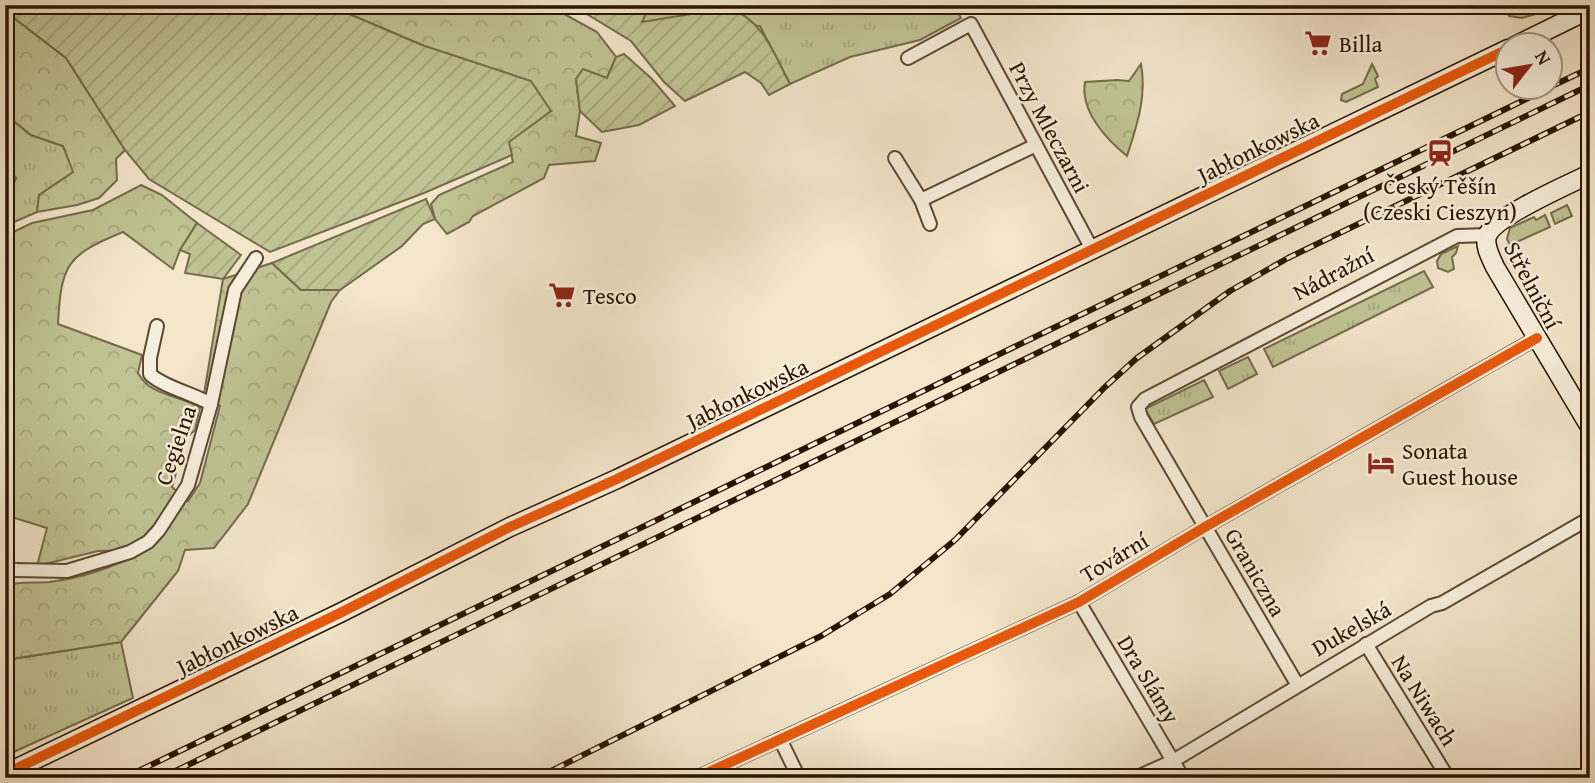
<svg xmlns="http://www.w3.org/2000/svg" width="1595" height="783" font-family="'Gentium Book Plus',serif">
	<defs>
		<pattern id="grass-tufts" width="24" height="20" patternUnits="userSpaceOnUse" patternTransform="scale(1.75)"><rect width="24" height="20" fill="#c0c394"/><path d="M3 7l-1-3M5 7V3M7 7l1-3M15 17l-1-3M17 17v-4M19 17l1-3" fill="none" stroke="#a5a77e"/></pattern>
		<pattern id="forest-crowns" width="20" height="18" patternUnits="userSpaceOnUse" patternTransform="scale(1.75)"><rect width="20" height="18" fill="#c0c394"/><path d="M2 6a3 3 0 1 1 6 0M12 15a3 3 0 1 1 6 0" fill="none" stroke="#a5a77e"/></pattern>
		<pattern id="garden-furrows" width="10" height="10" patternUnits="userSpaceOnUse" patternTransform="scale(1.75)"><rect width="10" height="10" fill="#c0c394"/><path d="M-1 1l2-2M0 10L10 0M9 11l2-2" fill="none" stroke="#a5a77e"/></pattern>
	</defs>
	<rect width="100%" height="100%" fill="#f3e6cb"/>
	<filter id="stains"><feTurbulence type="fractalNoise" baseFrequency=".00286" numOctaves="4"/><feColorMatrix values="0 0 0 0 .2 0 0 0 0 .09 0 0 0 0 .02 0 0 0 .5 -.17"/></filter>
	<radialGradient id="worn" r=".72"><stop offset=".6" stop-color="#630" stop-opacity="0"/><stop offset="1" stop-color="#630" stop-opacity=".3"/></radialGradient>
	<g fill="url(#grass-tufts)" stroke="#746c4a" stroke-width="2">
		<polygon points="650,5 954,5 961,18 920,40 850,57 790,84 760,26 641,22"/>
		<polygon points="1503,5 1566,5 1522,18 1509,16"/>
		<polygon points="1372,64 1378,76 1375,79 1378,87 1346,102 1341,100 1342,94 1363,84"/>
		<polygon points="5,114 31,135 63,146 74,172 39,195 37,212 5,226 5,193 10,193 16,178 5,165"/>
		<polygon points="1567,205 1572,216 1555,224 1551,213"/>
		<polygon points="1545,215 1550,227 1510,245 1507,239 1510,228 1534,217 1536,220"/>
		<polygon points="1458,246 1456,253 1452,257 1454,269 1448,272 1438,268 1437,261 1441,254"/>
		<polygon points="1424,271 1433,287 1273,367 1264,349"/>
		<polygon points="1248,357 1257,374 1228,389 1219,371"/>
		<polygon points="1204,380 1213,397 1154,424 1145,409"/>
		<polygon points="121,642 133,698 5,756 5,660"/>
	</g>
	<g fill="url(#forest-crowns)" stroke="#746c4a" stroke-width="2">
		<polygon points="328,5 548,5 597,32 616,57 607,78 576,79 580,111 576,136 601,143 595,161 549,165 544,178 473,216 469,222 447,234 435,219 431,204 439,195 513,162 508,142 551,111 422,45"/>
		<polygon points="5,11 66,58 125,150 116,159 117,180 99,198 77,205 37,212 39,195 73,172 63,146 31,135 5,114"/>
		<path d="M1141,64C1147,96 1137,125 1127,156C1106,139 1080,111 1085,82L1117,80L1129,81Z"/>
		<polygon points="5,165 16,178 10,193 5,193"/>
		<path d="M141,185L162,195L197,223L180,250L173,269L123,232C67,255 61,264 58,324L142,355L138,373C151,397 179,394 200,408L195,430L186,438L172,487L188,501L200,483L220,406L204,394L223,279L272,263L301,290H340L331,302L248,504L214,548L185,550L178,571L121,642L5,660V585C20,582 34,583 49,582C84,578 116,566 147,550L98,551L37,566L47,528L5,515V236L32,223L93,210Z"/>
	</g>
	<g fill="url(#garden-furrows)" stroke="#746c4a" stroke-width="2">
		<polygon points="13,5 328,5 422,45 531,81 551,111 509,142 512,155 424,193 270,252 149,179 125,150 66,58 14,18"/>
		<path d="M572,5H650L642,22L728,8C763,19 774,54 790,84L769,95L761,83L745,72L685,101L664,82L631,41Z"/>
		<polygon points="624,54 651,78 675,106 639,125 602,132 580,111 576,79 583,69 607,78 616,57"/>
		<polygon points="426,199 435,219 423,224 402,246 340,290 301,290 272,263"/>
		<polygon points="197,223 241,255 223,279 185,273 190,254 180,250"/>
	</g>
	<g fill="none" stroke-linecap="round" stroke-linejoin="round">
		<defs>
			<g id="street">
				<polyline points="908,58 971,24 1093,251"/>
				<polyline points="895,158 921,200 930,224"/>
				<polyline points="921,200 1036,145"/>
				<path d="M157,326L150,358V374C161,386 194,394 211,404"/>
				<polyline points="5,568 16,570 67,571 130,552 148,542 159,530 188,485 211,404 235,290 256,258"/>
				<polyline points="1079,602 1183,778"/>
				<polyline points="1366,644 1448,778"/>
				<polyline points="1297,684 1141,417 1138,407 1145,399 1457,236 1488,235"/>
				<polyline points="780,739 799,778"/>
				<polyline points="696,778 1079,602 1205,527 1537,338"/>
				<polyline points="1135,778 1173,761 1431,606 1442,603 1590,518"/>
			</g>
			<g id="secondary">
				<polyline points="1515,46 1590,9"/>
				<path d="M1590,174C1569,184 1494,217 1487,236C1484,246 1491,258 1495,267L1590,427"/>
				<polyline points="5,774 340,613 510,527 617,479 1508,49"/>
			</g>
		</defs>
		<use href="#street" stroke="#5c4834" stroke-width="16"/>
		<use href="#secondary" stroke="#291401" stroke-width="21"/>
		<use href="#street" stroke="#f7efdd" stroke-width="12"/>
		<use href="#secondary" stroke="#f7efdd" stroke-width="18"/>
		<defs>
			<g id="rail">
				<polyline points="1550,87 1590,68"/>
				<polyline points="124,778 1549,88"/>
				<polyline points="161,778 1590,85"/>
				<polyline points="537,778 821,636 890,594 955,540 1105,387 1137,358 1230,291 1288,258 1590,112"/>
			</g>
		</defs>
		<use href="#rail" stroke="#291401" stroke-width="6"/>
		<use href="#rail" stroke="#f7efdd" stroke-width="3.5" stroke-dasharray="10" stroke-linecap="butt"/>
		<defs>
			<g id="cycleway">
				<polyline points="5,774 340,613 510,527 617,479 1508,49"/>
				<polyline points="696,778 1079,602 1205,527 1537,338"/>
			</g>
		</defs>
		<use href="#cycleway" stroke="#f7efdd" stroke-width="15"/>
		<use href="#cycleway" stroke="#e8590c" stroke-width="10"/>
	</g>
	<defs>
		<symbol id="supermarket-bare" viewBox="-9 -9 18 18"><path d="M-6-5.5h2.5l.6 2H6L4.5 2H-2.5L-4.4-4H-6ZM-1.5 3.2a1.3 1.3 0 1 0 .1 0ZM3 3.2a1.3 1.3 0 1 0 .1 0Z" fill="#8f2418" stroke="#f7efdd" stroke-width="2.5" paint-order="stroke"/></symbol>
		<symbol id="station-bare" viewBox="-9 -9 18 18"><path d="M-3-6H3Q5-6 5-4V2Q5 4 3 4L4.5 6H3L1.5 4h-3L-3 6H-4.5L-3 4Q-5 4-5 2V-4Q-5-6-3-6ZM-3.5-4v3h7v-3ZM-3.5 1v1.5H-2V1ZM2 1v1.5H3.5V1Z" fill="#8f2418" stroke="#f7efdd" stroke-width="2.5" paint-order="stroke"/></symbol>
		<symbol id="hotel-bare" viewBox="-9 -9 18 18"><path d="M-6-4.5h1.5V1H6V5H4.5V3h-9V5H-6ZM-4 0a1.8 1.8 0 1 1 3.6 0ZM.5 0V-2.5h3Q6-2.5 6 0Z" fill="#8f2418" stroke="#f7efdd" stroke-width="2.5" paint-order="stroke"/></symbol>
	</defs>
	<g fill-rule="evenodd">
		<use href="#supermarket-bare" x="1299" y="24" width="38" height="38"/>
		<use href="#station-bare" x="1421" y="134" width="38" height="38"/>
		<use href="#supermarket-bare" x="543" y="276" width="38" height="38"/>
		<use href="#hotel-bare" x="1362" y="444" width="38" height="38"/>
	</g>
	<g text-anchor="middle" dominant-baseline="central" stroke-width="5" stroke-linejoin="round" paint-order="stroke">
		<g font-size="23" fill="#291401" stroke="#f7efdd" text-anchor="start">
			<text x="1339" y="43">Billa</text>
			<text x="1440" y="185" text-anchor="middle">Český Těšín<tspan x="1440" dy="26">(Czeski Cieszyn)</tspan></text>
			<text x="583" y="295">Tesco</text>
			<text x="1402" y="450">Sonata<tspan x="1402" dy="26">Guest house</tspan></text>
		</g>
		<g font-size="23" fill="#291401" stroke="#f7efdd">
			<text transform="translate(1050 127) rotate(62)">Przy Mleczarni</text>
			<text transform="translate(1258 147) rotate(-26)">Jabłonkowska</text>
			<text transform="translate(1333 273) rotate(-28)">Nádražní</text>
			<text transform="translate(1533 285) rotate(62)">Střelniční</text>
			<text transform="translate(747 393) rotate(-26)">Jabłonkowska</text>
			<text transform="translate(175 445) rotate(-71)">Cegielna</text>
			<text transform="translate(1114 557) rotate(-31)">Tovární</text>
			<text transform="translate(1256 572) rotate(60)">Graniczna</text>
			<text transform="translate(1351 628) rotate(-30)">Dukelská</text>
			<text transform="translate(237 639) rotate(-26)">Jabłonkowska</text>
			<text transform="translate(1149 679) rotate(59)">Dra Slámy</text>
			<text transform="translate(1425 700) rotate(58)">Na Niwach</text>
		</g>
	</g>
	<rect width="1595" height="783" fill="none" stroke="#f3e6cb" stroke-width="28"/>
	<rect x="7" y="7" width="1581" height="769" fill="none" stroke="#291401" stroke-width="3.5"/>
	<rect x="14" y="14" width="1567" height="755" fill="none" stroke="#291401" stroke-width="2"/>
	<g transform="translate(1529 66) rotate(59)"><circle r="33" fill="#f7efdd" stroke="#a59785" stroke-width="2"/>
	<path d="M0-5L12 26L0 18L-12 26Z" fill="#8f2418"/>
	<text y="-10" font-size="19" font-weight="bold" text-anchor="middle" fill="#291401">N</text>
	</g>
	<rect width="100%" height="100%" filter="url(#stains)"/>
	<rect width="100%" height="100%" fill="url(#worn)"/>
</svg>
